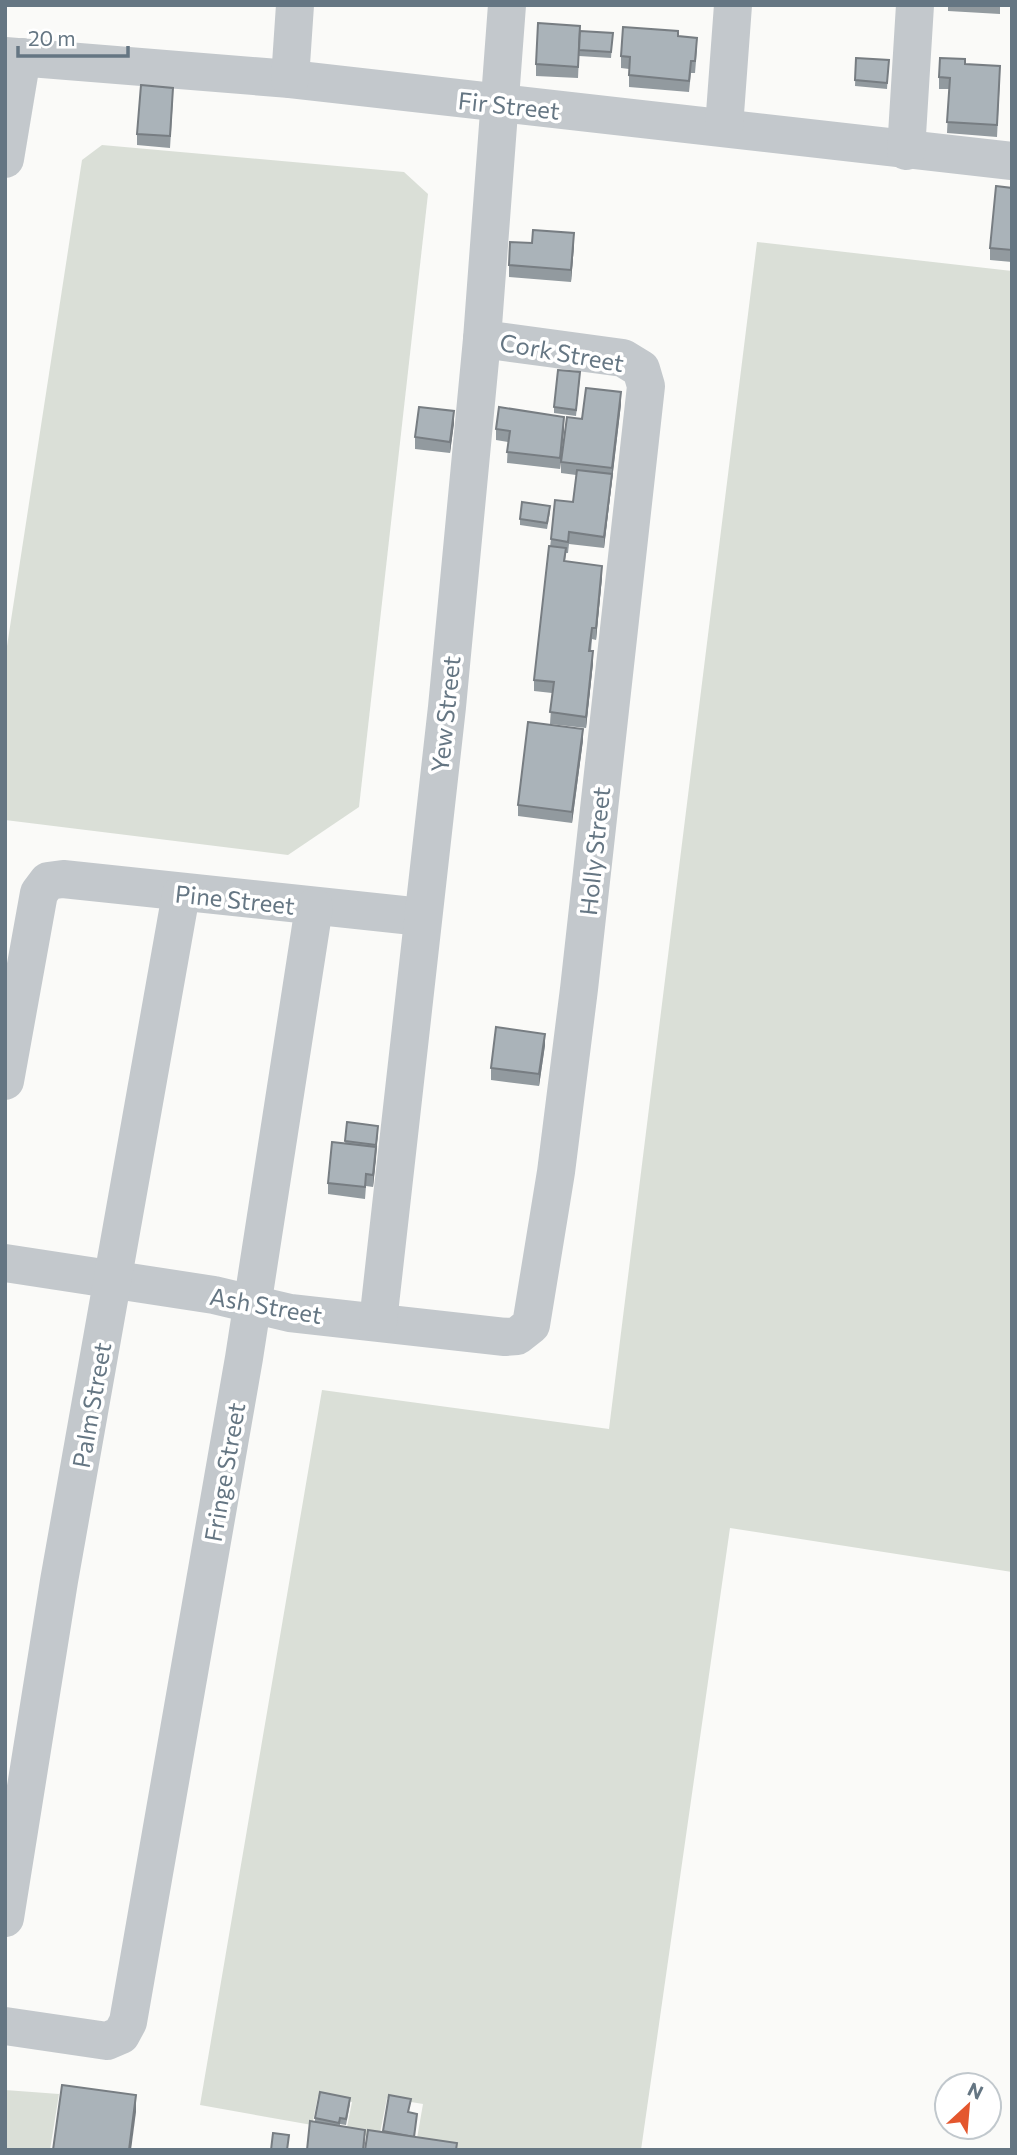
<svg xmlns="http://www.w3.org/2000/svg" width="1017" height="2155" font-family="Commissioner,sans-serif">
	<rect width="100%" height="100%" fill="#fafaf8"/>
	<g fill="#dadfd7">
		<polygon points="102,145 404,172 428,194 359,807 288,855 5,820 5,659 82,160"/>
		<polygon points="757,242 1012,271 1012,1572 730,1528 641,2150 447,2150 416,2144 423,2104 387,2098 379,2138 346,2132 352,2102 318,2096 312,2125 200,2105 322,1390 609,1429"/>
		<polygon points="5,2090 59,2094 50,2150 5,2150"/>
	</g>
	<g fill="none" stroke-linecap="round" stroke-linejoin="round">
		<g stroke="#c3c8cc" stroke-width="38">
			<polyline points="5,56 290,79 1012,161"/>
			<polyline points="290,79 295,5"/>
			<polyline points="724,127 733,5"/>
			<polyline points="906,151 915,5"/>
			<polyline points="5,159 22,57"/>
			<polyline points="5,1081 39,893 48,881 63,879 422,917"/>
			<polyline points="5,1263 214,1295 290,1313 505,1337 517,1336 531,1325 556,1172 579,989 646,386 641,369 623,358 482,339"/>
			<polyline points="378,1322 447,707 482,339 507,5"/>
			<polyline points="5,1918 59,1581 181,894"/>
			<polyline points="5,2026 107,2041 121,2035 128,2022 244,1358 314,907"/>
		</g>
	</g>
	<g fill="#929a9f">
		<polygon points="948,5 1000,5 1000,14 948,11"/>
		<polygon points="580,31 613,33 611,58 579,56 578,78 536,76 536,64"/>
		<polygon points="678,36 697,49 695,73 691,73 689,92 629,87 629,69 621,68 621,56"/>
		<polygon points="856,58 889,60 887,89 855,86"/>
		<polygon points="965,64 1000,77 997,137 947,133 949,89 939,89 939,77"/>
		<polygon points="173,99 170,148 137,145 137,134"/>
		<polygon points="1012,188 1012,262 990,260 990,248"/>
		<polygon points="532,243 574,245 571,282 509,277 509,265"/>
		<polygon points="580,378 576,416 554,413 554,407"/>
		<polygon points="621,404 604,548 569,544 568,553 566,553 565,561 602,577 596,640 592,639 591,651 593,663 586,728 550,724 552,693 534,691 534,680 551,539 573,502 576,475 561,473 561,462 582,419"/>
		<polygon points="454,423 450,453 415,449 415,437"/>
		<polygon points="496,429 564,429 560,469 507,463 508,442 496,440"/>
		<polygon points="550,512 547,529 520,525 520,519"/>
		<polygon points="583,740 572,823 518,816 518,805"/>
		<polygon points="545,1045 539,1086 491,1080 491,1068"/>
		<polygon points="347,1122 378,1132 373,1187 366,1186 365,1199 328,1194 328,1183 345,1144"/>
		<polygon points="350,2104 346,2125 340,2124 340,2126 365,2142 364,2150 307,2150 315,2122 315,2118"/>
	</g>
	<g fill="#777d82">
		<polygon points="574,233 574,245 571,282 571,270"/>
		<polygon points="621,392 621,404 604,548 604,537"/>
		<polygon points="454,411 454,423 450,453 450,442"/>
		<polygon points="564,417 564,429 560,469 560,458"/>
		<polygon points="602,566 602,577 596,640 596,628"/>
		<polygon points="593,651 593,663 586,728 586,717"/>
		<polygon points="583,729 583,740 572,823 572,812"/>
		<polygon points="545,1034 545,1045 539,1086 539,1074"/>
		<polygon points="378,1126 376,1159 373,1187 373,1175"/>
		<polygon points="136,2095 136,2112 131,2150 129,2150"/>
	</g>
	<g fill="#aab3b9" stroke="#777d82" stroke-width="2">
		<polygon points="538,23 580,26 578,67 536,64"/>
		<polygon points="623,27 678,31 678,36 697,38 695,61 691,61 689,81 629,75 630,57 621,56"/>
		<polygon points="580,31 613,33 611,52 579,50"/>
		<polygon points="856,58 889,60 887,83 855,80"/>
		<polygon points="940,58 965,59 965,64 1000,66 997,125 947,122 950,78 939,77"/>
		<polygon points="141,85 173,88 170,136 137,134"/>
		<polygon points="996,186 1012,188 1012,250 990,248"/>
		<polygon points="533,230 574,233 571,270 509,265 510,242 532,243"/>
		<polygon points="558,370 580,372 576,410 554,407"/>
		<polygon points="586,388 621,392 612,468 561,462 567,417 582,419"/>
		<polygon points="419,407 454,411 450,442 415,437"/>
		<polygon points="499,407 564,417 560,458 507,452 510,431 496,429"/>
		<polygon points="577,470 612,474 604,537 569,532 568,542 551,539 555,500 573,502"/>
		<polygon points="522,502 550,506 547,523 520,519"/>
		<polygon points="549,546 566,548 564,561 602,566 596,628 592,628 589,651 593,651 586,717 550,712 554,682 534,680"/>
		<polygon points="528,722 583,729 572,812 518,805"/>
		<polygon points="496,1027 545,1034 539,1074 491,1068"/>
		<polygon points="347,1122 378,1126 376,1145 345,1141"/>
		<polygon points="332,1142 376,1147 373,1175 366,1174 365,1187 328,1183"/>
		<polygon points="62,2085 136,2095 129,2150 53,2150"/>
		<polygon points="320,2092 350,2098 346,2119 340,2118 339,2123 315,2118"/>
		<polygon points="389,2095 411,2099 408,2112 417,2114 414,2137 383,2131"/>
		<polygon points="310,2121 365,2130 363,2150 307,2150"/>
		<polygon points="368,2130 457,2143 456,2150 365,2150"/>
		<polygon points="273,2133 289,2135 287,2150 271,2150"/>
	</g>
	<g text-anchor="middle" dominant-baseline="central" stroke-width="7" stroke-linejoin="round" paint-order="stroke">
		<g font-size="24" fill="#657683" stroke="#fff">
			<text transform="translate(509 105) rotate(6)">Fir Street</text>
			<text transform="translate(562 352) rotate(10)">Cork Street</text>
			<text transform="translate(445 714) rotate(-84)">Yew Street</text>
			<text transform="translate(594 851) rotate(-84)">Holly Street</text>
			<text transform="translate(235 899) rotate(6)">Pine Street</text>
			<text transform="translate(266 1305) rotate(10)">Ash Street</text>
			<text transform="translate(91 1405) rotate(-80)">Palm Street</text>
			<text transform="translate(224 1472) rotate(-80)">Fringe Street</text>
		</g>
	</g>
	<rect width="1017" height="2155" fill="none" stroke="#657683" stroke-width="14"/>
	<g transform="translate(968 2106) rotate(26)"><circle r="33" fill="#ffffff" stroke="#c1c8cd" stroke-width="2"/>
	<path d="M0-5L12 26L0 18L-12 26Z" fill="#e4572e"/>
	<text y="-10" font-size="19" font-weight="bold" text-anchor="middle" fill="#657683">N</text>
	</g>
	<path d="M18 46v10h110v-10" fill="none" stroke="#657683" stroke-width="3.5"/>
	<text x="28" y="46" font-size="21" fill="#657683" stroke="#ffffff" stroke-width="5" paint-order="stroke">20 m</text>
</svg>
